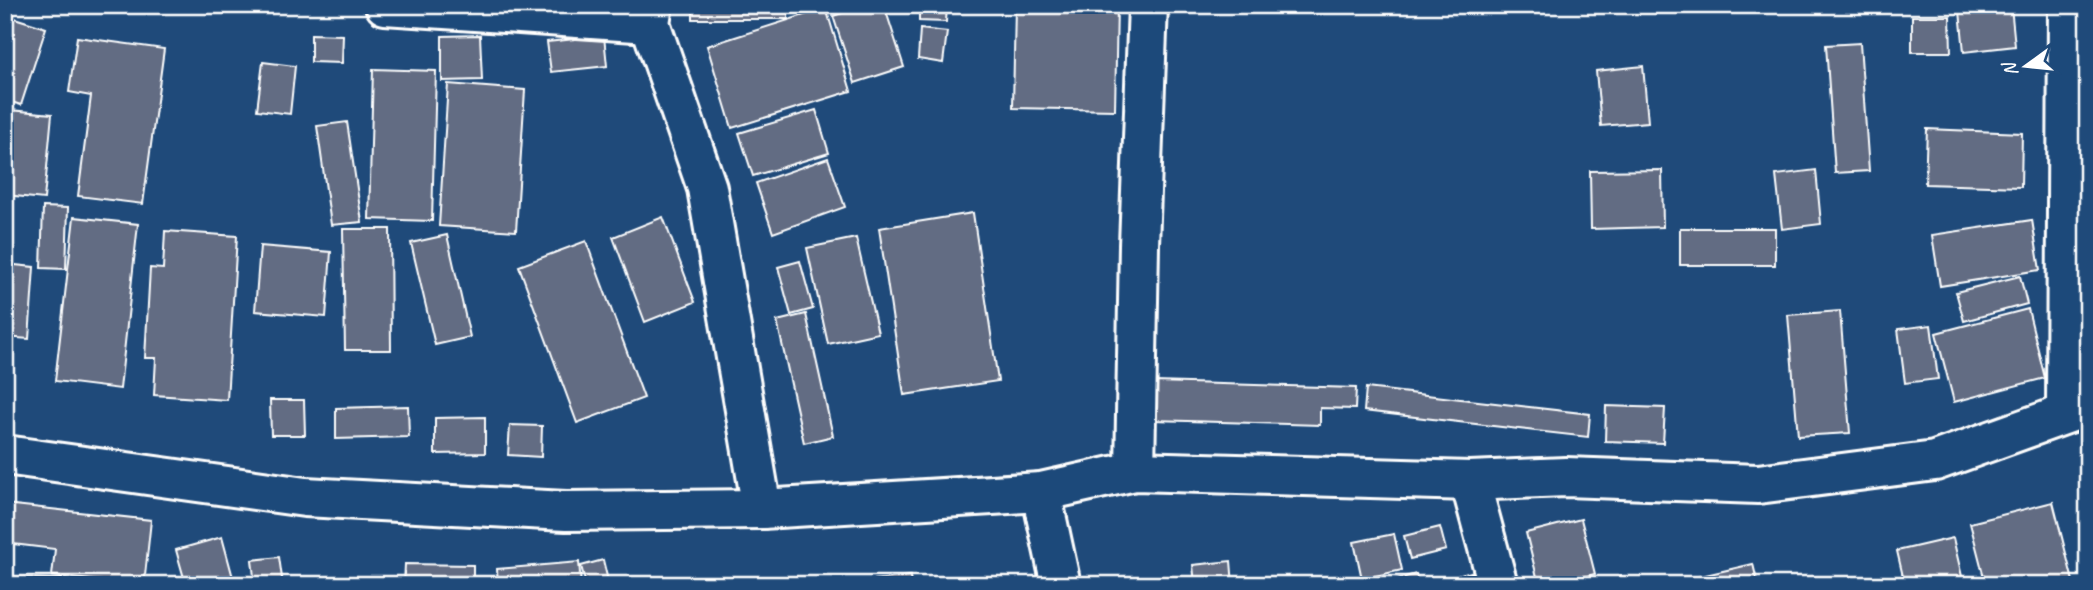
<svg xmlns="http://www.w3.org/2000/svg" width="2093" height="590" font-family="Caveat,sans-serif">
	<rect width="100%" height="100%" fill="#1f4a7a"/>
	<filter id="ink" filterUnits="userSpaceOnUse"><feTurbulence type="fractalNoise" baseFrequency=".0143" numOctaves="2"/><feDisplacementMap in="SourceGraphic" scale="14" xChannelSelector="R" yChannelSelector="G"/><feConvolveMatrix kernelMatrix="1 2 1 2 8 2 1 2 1" color-interpolation-filters="sRGB"/></filter>
	<g filter="url(#ink)">
		<g fill="#626c83" stroke="#fff" stroke-width="2">
			<rect x="693" y="5" width="95" height="14"/>
			<polygon points="867,5 884,5 904,67 855,83 833,16"/>
			<polygon points="919,5 947,5 946,22 919,21"/>
			<polygon points="1015,5 1117,5 1115,110 1013,108"/>
			<polygon points="2011,6 2015,46 1964,52 1960,11"/>
			<polygon points="826,8 851,91 732,128 707,46"/>
			<polygon points="5,15 46,28 21,105 5,100"/>
			<polygon points="1912,16 1950,16 1951,52 1912,52"/>
			<polygon points="920,29 947,32 943,63 918,59"/>
			<polygon points="311,34 343,35 342,63 311,62"/>
			<polygon points="480,35 482,80 442,81 442,36"/>
			<polygon points="604,36 607,66 551,72 547,42"/>
			<polygon points="77,37 164,49 143,204 78,196 91,96 69,92"/>
			<polygon points="1860,43 1869,171 1835,173 1826,45"/>
			<polygon points="263,62 295,66 290,114 257,110"/>
			<polygon points="1643,66 1648,122 1601,126 1596,71"/>
			<polygon points="373,69 436,71 432,221 369,219"/>
			<polygon points="448,84 525,90 516,231 439,226"/>
			<polygon points="10,110 52,114 44,199 5,195"/>
			<polygon points="816,110 829,153 753,176 739,133"/>
			<polygon points="347,122 362,222 331,225 317,126"/>
			<polygon points="1927,129 2022,133 2021,187 1925,184"/>
			<polygon points="828,158 845,207 773,233 756,183"/>
			<polygon points="1662,170 1663,227 1591,229 1590,171"/>
			<polygon points="1816,170 1821,224 1782,229 1776,175"/>
			<polygon points="43,207 68,208 66,269 41,268"/>
			<polygon points="973,213 998,381 904,395 879,228"/>
			<polygon points="74,217 138,224 120,389 55,381"/>
			<polygon points="663,217 695,302 645,322 613,237"/>
			<polygon points="2032,220 2040,270 1940,286 1932,235"/>
			<rect x="1680" y="228" width="95" height="37"/>
			<polygon points="343,229 390,229 391,350 345,350"/>
			<polygon points="165,231 237,236 227,400 154,395 156,358 145,358 150,268 163,269"/>
			<polygon points="447,235 470,337 435,345 411,243"/>
			<polygon points="856,238 878,333 828,344 807,248"/>
			<polygon points="586,241 644,398 577,423 519,266"/>
			<polygon points="260,246 331,252 326,317 255,311"/>
			<polygon points="800,261 813,309 791,315 778,267"/>
			<polygon points="5,264 34,267 29,339 5,337"/>
			<polygon points="2020,276 2027,304 1964,321 1956,292"/>
			<polygon points="2028,309 2045,378 1954,402 1936,333"/>
			<polygon points="1840,311 1850,433 1798,436 1788,315"/>
			<polygon points="806,314 833,436 804,443 777,321"/>
			<polygon points="1931,325 1938,379 1905,383 1898,329"/>
			<polygon points="1155,382 1356,388 1355,409 1320,408 1320,425 1154,420"/>
			<polygon points="1366,388 1590,414 1588,437 1364,411"/>
			<polygon points="270,400 304,400 305,435 271,435"/>
			<polygon points="408,406 409,437 336,439 336,408"/>
			<polygon points="1606,406 1665,408 1663,443 1605,441"/>
			<polygon points="485,417 485,453 435,454 435,418"/>
			<polygon points="510,425 542,426 541,457 508,455"/>
			<polygon points="2053,502 2074,585 1986,585 1970,523"/>
			<polygon points="5,504 151,520 144,585 52,576 55,549 5,543"/>
			<polygon points="1581,519 1595,574 1549,585 1539,585 1526,533"/>
			<polygon points="1440,527 1446,550 1410,559 1404,536"/>
			<polygon points="1394,534 1402,570 1362,579 1354,542"/>
			<polygon points="222,537 235,585 186,585 176,550"/>
			<polygon points="1953,538 1964,585 1905,585 1897,551"/>
			<polygon points="279,557 283,585 255,585 252,560"/>
			<polygon points="603,560 609,585 586,585 581,566"/>
			<polygon points="1231,561 1233,585 1195,585 1193,565"/>
			<polygon points="579,562 581,585 498,585 497,569"/>
			<polygon points="405,564 473,565 473,585 404,585"/>
			<polygon points="1753,564 1758,585 1685,585 1684,580"/>
			<polygon points="1471,572 1475,585 1425,585"/>
			<polygon points="1416,574 1419,585 1375,585"/>
			<polygon points="910,576 911,585 875,585 875,580"/>
			<polygon points="5,577 62,579 61,585 5,585"/>
		</g>
		<g fill="none" stroke-linecap="round" stroke-linejoin="round">
			<defs>
				<g id="minor">
					<polyline points="385,5 650,23"/>
					<polyline points="653,5 650,23 707,188 762,509"/>
					<polyline points="2066,413 2068,5"/>
					<polyline points="1135,471 1139,245 1148,5"/>
					<polyline points="1470,481 1498,585"/>
					<polyline points="1041,492 1061,585"/>
				</g>
				<polyline id="secondary" points="5,455 305,497 566,511 762,509 1041,492 1135,471 1470,481 1566,477 1758,484 1935,461 2088,406"/>
			</defs>
			<use href="#minor" stroke="#fff" stroke-width="44"/>
			<use href="#secondary" stroke="#fff" stroke-width="44"/>
			<use href="#minor" stroke="#1f4a7a" stroke-width="38"/>
			<use href="#secondary" stroke="#1f4a7a" stroke-width="38"/>
		</g>
	</g>
	<rect width="2093" height="590" fill="none" stroke="#1f4a7a" stroke-width="28"/>
	<rect x="14" y="14" width="2065" height="562" fill="none" stroke="#fff" stroke-width="2.5" filter="url(#ink)"/>
	<g transform="translate(2026 66) rotate(255)" stroke="#1f4a7a" stroke-width="5" paint-order="stroke">
	<path d="M0-5L12 26L0 18L-12 26Z" fill="#ffffff"/>
	<text y="-10" font-size="19" font-weight="bold" text-anchor="middle" fill="#ffffff">N</text>
	</g>
</svg>
